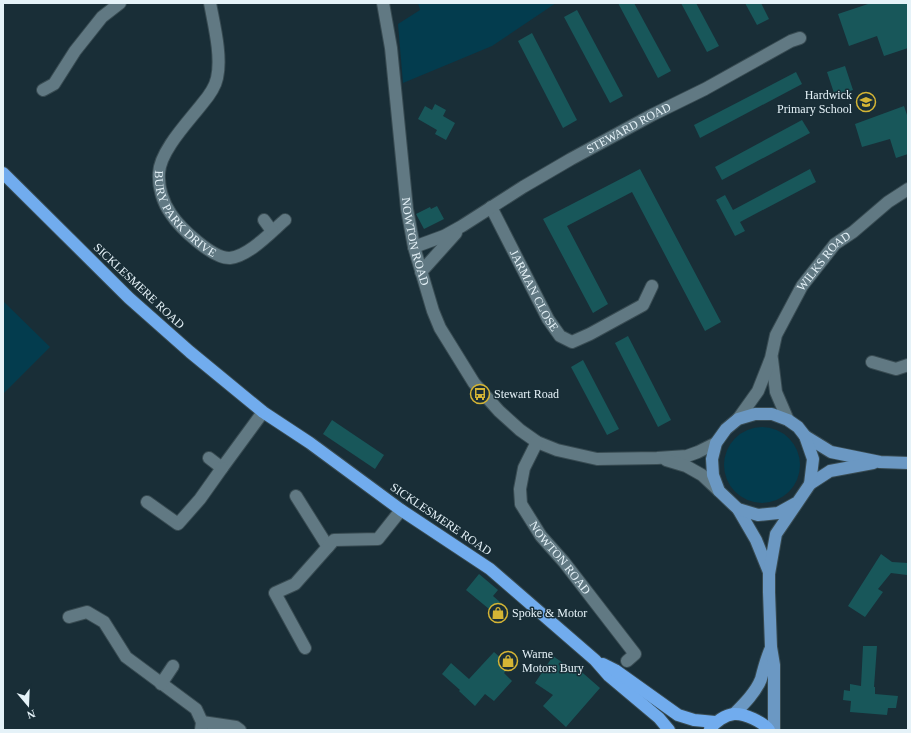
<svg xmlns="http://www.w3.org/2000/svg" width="911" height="733" font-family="'Times New Roman',serif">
	<rect width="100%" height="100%" fill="#192e37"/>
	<g fill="#033c4e">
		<polygon points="418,3 556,3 492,46 403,83 398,24 420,10"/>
		<polygon points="3,301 50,347 3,394"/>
		<circle cx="762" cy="465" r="38"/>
	</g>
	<g fill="#18575a">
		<polygon points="618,3 634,3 671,71 658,78"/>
		<polygon points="681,3 696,3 719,46 707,52"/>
		<polygon points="745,3 761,3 769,19 757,25"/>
		<polygon points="871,3 908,3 908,48 884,56 877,36 849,46 838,14"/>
		<polygon points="577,10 623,96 610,103 564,17"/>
		<polygon points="532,33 577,120 563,128 518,41"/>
		<polygon points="845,66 853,90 835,96 827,72"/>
		<polygon points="796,72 802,84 700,138 694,125"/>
		<polygon points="435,104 446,110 443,116 455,123 446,140 435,134 437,130 418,119 425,106 432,110"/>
		<polygon points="904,106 908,118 908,154 896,158 890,139 862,147 855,124"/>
		<polygon points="802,120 810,133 722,180 715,167"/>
		<polygon points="640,169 721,322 705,331 632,192 567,226 608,304 593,313 543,219"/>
		<polygon points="810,169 816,182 740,222 745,231 735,236 716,200 725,195 733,210"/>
		<polygon points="437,206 444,219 424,229 416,214 430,207 431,209"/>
		<polygon points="628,336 671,420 658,427 615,343"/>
		<polygon points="583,360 619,429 607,435 571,367"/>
		<polygon points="332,420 384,455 375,469 323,434"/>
		<polygon points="881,554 892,562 908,563 907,575 891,573 878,589 883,592 865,617 848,606"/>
		<polygon points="479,574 498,590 493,596 508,609 500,618 466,590"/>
		<polygon points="863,646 877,646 874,687 875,687 875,694 898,696 896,708 888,708 887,715 850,712 851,701 843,700 844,690 850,691 850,684 861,686"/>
		<polygon points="494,652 510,666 504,673 512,681 494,701 485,694 475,706 459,691 460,690 442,674 451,663 469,679"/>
		<polygon points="553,656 573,670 576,667 600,688 566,727 543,706 553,695 535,683"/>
	</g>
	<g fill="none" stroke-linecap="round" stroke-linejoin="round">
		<defs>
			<g id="minor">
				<path id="s1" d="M210,3C214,25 222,56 217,78C215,88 208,97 202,104C188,122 160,151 159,173C158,187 163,203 171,214C180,228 213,259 230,258C249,256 271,232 285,220"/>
				<path id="s2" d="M383,3L391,48L407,209L414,247L433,311L440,328L474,383L499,411L520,430L537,442L557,450L597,459L657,458L687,456L698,452L716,443"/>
				<polyline points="43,90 54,84 75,51 102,17 120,3"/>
				<path id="s3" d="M491,207L548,319L560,336L572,342L590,334L643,305L652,286"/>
				<polyline points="264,220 272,231"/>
				<path id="s4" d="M414,247L444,236L462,226L523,187L571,159L652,115L705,89L791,41L800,38"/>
				<polyline points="421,272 456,233"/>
				<polyline points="772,359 776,392 788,420"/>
				<polyline points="872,362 896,369 908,365"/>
				<path id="s5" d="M738,419L758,391L771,358L776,335L802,286L835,244L853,232L888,202L908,189"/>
				<path id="s6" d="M537,442L524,468L520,489L521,504L541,536L564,562L635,654L627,661"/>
				<polyline points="209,458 222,468 263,412"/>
				<polyline points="666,460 686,466 702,475 719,491"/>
				<polyline points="296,496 328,547"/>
				<polyline points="147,502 178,524 200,499 222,468"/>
				<polyline points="69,617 87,612 104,622 126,657 196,709 202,722 201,730"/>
				<polyline points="305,648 275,593 295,584 334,540 378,539 401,510"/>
				<polyline points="161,684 173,666"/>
				<polyline points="202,722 236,727 240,730"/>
			</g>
			<g id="major">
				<polyline points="805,436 831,452 880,462 908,463"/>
				<polyline points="810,484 830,471 873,463"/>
				<polyline points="738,509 756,540 769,572"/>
				<path d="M734,714C744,704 756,692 761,679C764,668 766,658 771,648"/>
				<polyline points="774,730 774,665 771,647 769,592 769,574 776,534 810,484 813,459 805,436 798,427 788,420 772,414 755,414 738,419 726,429 716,443 712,459 713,475 719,491 738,509 758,515 778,513 796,503"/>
			</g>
			<g id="highway">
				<polyline points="3,173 129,298 190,352 263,412 310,443 401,510 490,569 595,660 609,676 659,718 669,730"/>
				<polyline points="603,664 615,670 678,715 694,720 715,722"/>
				<path d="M710,729C715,722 725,715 734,714C744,713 763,722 769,730"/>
			</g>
		</defs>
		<use href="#minor" stroke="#384b52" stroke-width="14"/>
		<use href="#major" stroke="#384b52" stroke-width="14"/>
		<use href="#highway" stroke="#384b52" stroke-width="14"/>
		<use href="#minor" stroke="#617983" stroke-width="12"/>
		<use href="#major" stroke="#6b98c3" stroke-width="12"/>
		<use href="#highway" stroke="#71acee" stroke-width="12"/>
	</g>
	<defs>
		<symbol id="school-ring" viewBox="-11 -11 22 22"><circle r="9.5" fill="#192e37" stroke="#d5b535" stroke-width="1.5"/><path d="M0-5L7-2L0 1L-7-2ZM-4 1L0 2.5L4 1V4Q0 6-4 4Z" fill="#d5b535"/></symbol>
		<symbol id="bus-ring" viewBox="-11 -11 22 22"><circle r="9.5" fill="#192e37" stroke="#d5b535" stroke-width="1.5"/><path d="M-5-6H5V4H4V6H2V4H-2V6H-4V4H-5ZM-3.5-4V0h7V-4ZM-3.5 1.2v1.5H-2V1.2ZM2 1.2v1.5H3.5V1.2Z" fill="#d5b535"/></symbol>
		<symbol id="shop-ring" viewBox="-11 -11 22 22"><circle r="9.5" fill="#192e37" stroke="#d5b535" stroke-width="1.5"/><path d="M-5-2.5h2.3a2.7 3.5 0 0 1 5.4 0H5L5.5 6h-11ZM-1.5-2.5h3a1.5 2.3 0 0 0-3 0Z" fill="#d5b535"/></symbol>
	</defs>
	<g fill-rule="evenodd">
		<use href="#school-ring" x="855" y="91" width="22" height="22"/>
		<use href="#bus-ring" x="469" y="383" width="22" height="22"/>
		<use href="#shop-ring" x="487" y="602" width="22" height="22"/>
		<use href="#shop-ring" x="497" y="650" width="22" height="22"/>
	</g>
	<g text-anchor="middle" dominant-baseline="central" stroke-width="3" stroke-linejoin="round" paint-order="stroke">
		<g font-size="12" fill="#e5f2f8" stroke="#192e37" text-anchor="start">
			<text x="852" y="95" text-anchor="end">Hardwick<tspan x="852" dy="14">Primary School</tspan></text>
			<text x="494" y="394">Stewart Road</text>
			<text x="512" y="613">Spoke &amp; Motor</text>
			<text x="522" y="654">Warne<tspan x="522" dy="14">Motors Bury</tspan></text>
		</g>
		<g font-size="12" fill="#e5f2f8" stroke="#192e37">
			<text stroke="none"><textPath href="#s4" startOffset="246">STEWARD ROAD</textPath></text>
			<text stroke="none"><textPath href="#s1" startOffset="239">BURY PARK DRIVE</textPath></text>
			<text stroke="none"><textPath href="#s2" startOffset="241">NOWTON ROAD</textPath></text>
			<text stroke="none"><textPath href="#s5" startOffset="182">WILKS ROAD</textPath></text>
			<text transform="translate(139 286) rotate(43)">SICKLESMERE ROAD</text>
			<text stroke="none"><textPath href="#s3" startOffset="94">JARMAN CLOSE</textPath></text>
			<text transform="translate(441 519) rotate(34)">SICKLESMERE ROAD</text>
			<text stroke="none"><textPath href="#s6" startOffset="132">NOWTON ROAD</textPath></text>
		</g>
	</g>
	<rect width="911" height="733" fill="none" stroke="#e5f2f8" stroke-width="8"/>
	<g transform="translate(28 705) rotate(161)" stroke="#192e37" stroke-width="3" paint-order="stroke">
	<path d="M0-3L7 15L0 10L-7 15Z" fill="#e5f2f8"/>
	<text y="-6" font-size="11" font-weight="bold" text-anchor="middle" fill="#e5f2f8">N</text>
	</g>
</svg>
